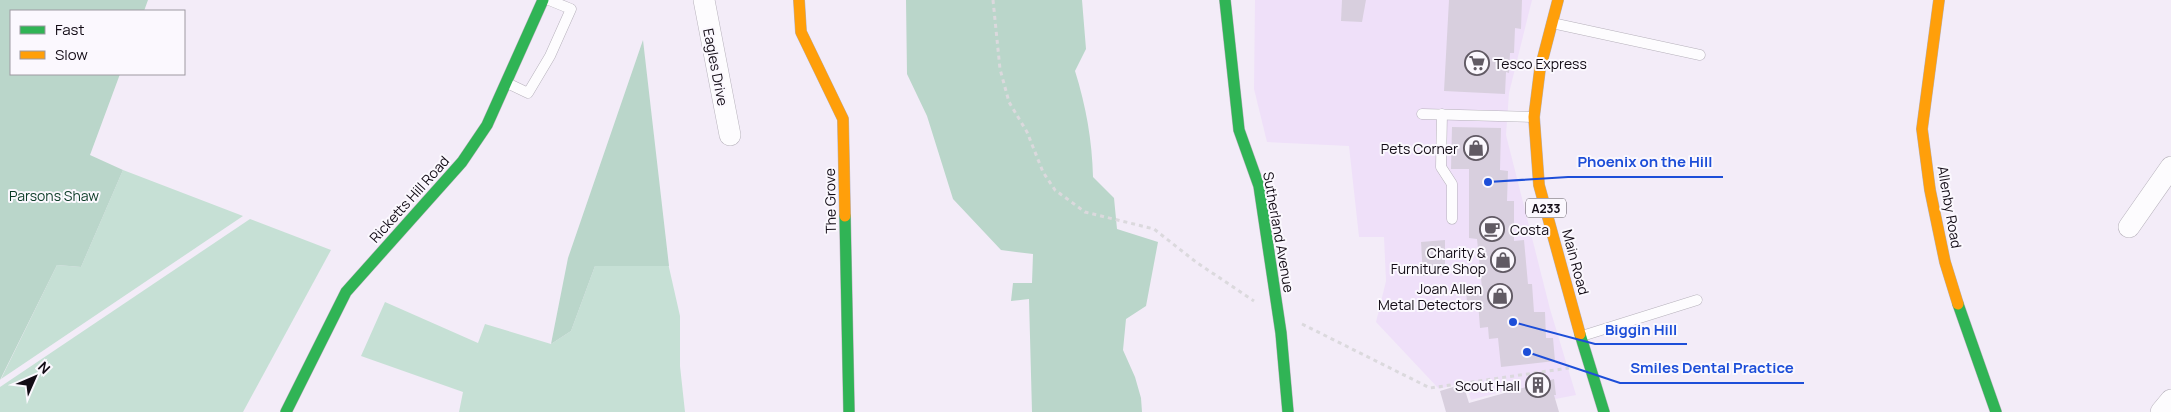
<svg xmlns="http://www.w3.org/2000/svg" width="2171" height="412" font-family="Manrope,sans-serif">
	<rect width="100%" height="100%" fill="#f3ecf8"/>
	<polygon fill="#efe0f9" points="1255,0 1532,0 1509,93 1506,135 1550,309 1576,395 1545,401 1518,401 1515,388 1471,400 1465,382 1439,389 1376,322 1386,281 1384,237 1359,237 1349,146 1267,142 1254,89"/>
	<g fill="#c6e0d5">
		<polygon points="123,170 243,216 1,379 57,265 81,267"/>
		<polygon points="250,219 331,250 243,412 0,412 0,387"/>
		<polygon points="668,263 680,316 680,366 685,412 459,412 463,392 361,356 385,302 478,343 485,324 551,344 571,331 595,266"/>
	</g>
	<g fill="#bad6ca">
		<polygon points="0,0 148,0 144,11 11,11 11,74 120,74 90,155 123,170 81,267 57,265 0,380"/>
		<path d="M906,0H1082L1086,49L1075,71C1086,106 1092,140 1093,177L1114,198L1117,229L1158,242L1146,306L1126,319L1123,350L1135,377L1141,398L1142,412H1032L1029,299L1011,301L1013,283H1032L1033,254L1001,250L953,199L927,116L907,74Z"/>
		<polygon points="643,40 669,266 595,266 571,331 551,344 568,258"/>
	</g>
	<g fill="#d8cfde">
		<polygon points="1342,0 1366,0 1362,22 1341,21"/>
		<polygon points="1449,0 1522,0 1521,29 1515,28 1514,53 1510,53 1509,73 1506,72 1505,94 1444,91"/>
		<polygon points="1452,127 1501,128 1500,170 1508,171 1507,201 1514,201 1514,241 1524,240 1528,284 1532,284 1534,312 1545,312 1546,338 1553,338 1555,361 1501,367 1498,338 1489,339 1488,327 1480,328 1478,302 1467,303 1466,290 1482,288 1477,239 1469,238 1469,169 1451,169"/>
		<polygon points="1445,240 1445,275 1423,276 1421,242"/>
		<polygon points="1554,379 1556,395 1554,395 1559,412 1446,412 1440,391 1463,384 1469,403"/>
	</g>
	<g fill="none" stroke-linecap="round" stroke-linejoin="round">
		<defs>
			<g id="lane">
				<polyline points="1552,23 1700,55"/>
				<polyline points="507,83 528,93 550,56 571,9 549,0"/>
				<polyline points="1422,114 1533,117"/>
				<polyline points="1442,114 1441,167 1452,184 1452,219"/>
				<polyline points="1582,336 1697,300"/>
			</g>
			<g id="street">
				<polyline points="704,0 730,135"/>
				<polyline points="2129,227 2171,167"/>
				<polyline points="2161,412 2171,400"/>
			</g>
			<g id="fast">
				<polyline points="1225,0 1239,130 1259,186 1281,333 1288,412"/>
				<polyline points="845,216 849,412"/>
				<polyline points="1958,304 1996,412"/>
				<polyline points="1580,334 1604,412"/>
				<polyline points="286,412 346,292 462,162 487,125 543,0"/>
			</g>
			<g id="slow">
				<polyline points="799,0 801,32 843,119 845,216"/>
				<polyline points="1558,0 1540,69 1534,117 1539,185 1580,334"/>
				<polyline points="1939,0 1922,129 1930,190 1945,262 1958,304"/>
			</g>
		</defs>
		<use href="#lane" stroke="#b6b1bb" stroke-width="11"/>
		<use href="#street" stroke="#b6b1bb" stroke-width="22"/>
		<use href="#fast" stroke="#b6b1bb" stroke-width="12"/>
		<use href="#slow" stroke="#b6b1bb" stroke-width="12"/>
		<g stroke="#dbd9dd" stroke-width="3" stroke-dasharray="4 4" stroke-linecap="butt">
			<polyline points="993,0 1000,69 1009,102 1027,132 1043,172 1055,190 1085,212 1154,229 1196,262 1254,301"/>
			<polyline points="1302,324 1430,388 1569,368"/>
		</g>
		<use href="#lane" stroke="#fdfcfe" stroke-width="10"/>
		<use href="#street" stroke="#fdfcfe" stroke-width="21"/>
		<use href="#fast" stroke="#30b455" stroke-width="11"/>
		<use href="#slow" stroke="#ff9f0a" stroke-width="11"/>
	</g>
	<defs>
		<symbol id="supermarket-ring" viewBox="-11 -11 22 22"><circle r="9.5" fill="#fbf8fe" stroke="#615a64" stroke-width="1.5"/><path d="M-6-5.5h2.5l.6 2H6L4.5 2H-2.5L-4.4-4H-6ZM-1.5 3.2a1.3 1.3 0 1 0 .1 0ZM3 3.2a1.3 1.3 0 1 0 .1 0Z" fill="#615a64"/></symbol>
		<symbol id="shop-ring" viewBox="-11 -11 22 22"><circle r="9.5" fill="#fbf8fe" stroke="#615a64" stroke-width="1.5"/><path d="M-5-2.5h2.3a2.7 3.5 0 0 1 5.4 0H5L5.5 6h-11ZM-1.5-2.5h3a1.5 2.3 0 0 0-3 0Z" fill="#615a64"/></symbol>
		<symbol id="cafe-ring" viewBox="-11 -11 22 22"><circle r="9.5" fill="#fbf8fe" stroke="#615a64" stroke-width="1.5"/><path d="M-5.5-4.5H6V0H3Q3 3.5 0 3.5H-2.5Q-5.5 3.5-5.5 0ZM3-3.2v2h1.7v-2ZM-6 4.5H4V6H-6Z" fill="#615a64"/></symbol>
		<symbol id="building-ring" viewBox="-11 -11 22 22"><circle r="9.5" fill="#fbf8fe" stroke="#615a64" stroke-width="1.5"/><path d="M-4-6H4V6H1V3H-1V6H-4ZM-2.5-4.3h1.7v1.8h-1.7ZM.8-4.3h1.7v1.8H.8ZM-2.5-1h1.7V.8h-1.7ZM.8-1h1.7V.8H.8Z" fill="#615a64"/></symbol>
	</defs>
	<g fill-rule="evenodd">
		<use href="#supermarket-ring" x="1463" y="49" width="28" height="28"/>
		<use href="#shop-ring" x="1462" y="134" width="28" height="28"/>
		<use href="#cafe-ring" x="1478" y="215" width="28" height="28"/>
		<use href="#shop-ring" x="1489" y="246" width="28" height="28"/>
		<use href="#shop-ring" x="1486" y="282" width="28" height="28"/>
		<use href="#building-ring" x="1524" y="371" width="28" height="28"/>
	</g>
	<g text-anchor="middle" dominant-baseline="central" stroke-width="4" stroke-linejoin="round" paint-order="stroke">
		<rect fill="#fbf8fe" stroke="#58525b" stroke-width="1" x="1526" y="198.5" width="40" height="19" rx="4"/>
		<g font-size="12" font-weight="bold" fill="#120b15">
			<text x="1546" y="208">A233</text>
		</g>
		<g font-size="14" fill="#120b15" stroke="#fbf8fe" text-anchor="end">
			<text x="1494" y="63" text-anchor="start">Tesco Express</text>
			<text x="1458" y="148">Pets Corner</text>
			<text x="1510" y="229" text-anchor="start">Costa</text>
			<text x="1486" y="252">Charity &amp;<tspan x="1486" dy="16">Furniture Shop</tspan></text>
			<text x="1482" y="288">Joan Allen<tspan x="1482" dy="16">Metal Detectors</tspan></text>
			<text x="1520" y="385">Scout Hall</text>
		</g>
		<g font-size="14" fill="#120b15" stroke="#fbf8fe">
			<text transform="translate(716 67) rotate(79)">Eagles Drive</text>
			<text transform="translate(409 199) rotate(-48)">Ricketts Hill Road</text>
			<text transform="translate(830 201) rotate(-91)">The Grove</text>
			<text transform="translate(1950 207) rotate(80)">Allenby Road</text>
			<text transform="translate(1279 232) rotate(80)">Sutherland Avenue</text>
			<text transform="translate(1576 262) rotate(75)">Main Road</text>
		</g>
		<g font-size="14" fill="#0b3b26" stroke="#fbf8fe">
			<text x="54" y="195">Parsons Shaw</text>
		</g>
	</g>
	<path fill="none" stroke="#1d4ed8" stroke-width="2" d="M1488 182L1568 177H1723M1513 322L1595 344H1687M1527 352L1620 383H1804"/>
	<g fill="#1d4ed8" stroke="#fbf8fe" stroke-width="2">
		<circle cx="1488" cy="182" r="5"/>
		<circle cx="1513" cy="322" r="5"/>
		<circle cx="1527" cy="352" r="5"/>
	</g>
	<g font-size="15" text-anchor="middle" font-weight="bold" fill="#1d4ed8" stroke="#fbf8fe" stroke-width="4" stroke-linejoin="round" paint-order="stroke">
		<text x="1645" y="167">Phoenix on the Hill</text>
		<text x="1641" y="335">Biggin Hill</text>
		<text x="1712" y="373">Smiles Dental Practice</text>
	</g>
	<rect x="10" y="10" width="175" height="65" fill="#fbf8fe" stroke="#9e99a1"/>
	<rect x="20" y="26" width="25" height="8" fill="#30b455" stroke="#9e99a1"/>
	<text x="55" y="35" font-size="15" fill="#120b15">Fast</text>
	<rect x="20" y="51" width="25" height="8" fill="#ff9f0a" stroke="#9e99a1"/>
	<text x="55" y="60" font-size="15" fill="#120b15">Slow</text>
	<g transform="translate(35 377) rotate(45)" stroke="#fbf8fe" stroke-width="4" paint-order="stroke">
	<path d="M0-4L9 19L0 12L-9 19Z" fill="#120b15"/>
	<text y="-8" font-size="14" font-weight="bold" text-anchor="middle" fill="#120b15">N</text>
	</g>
</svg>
